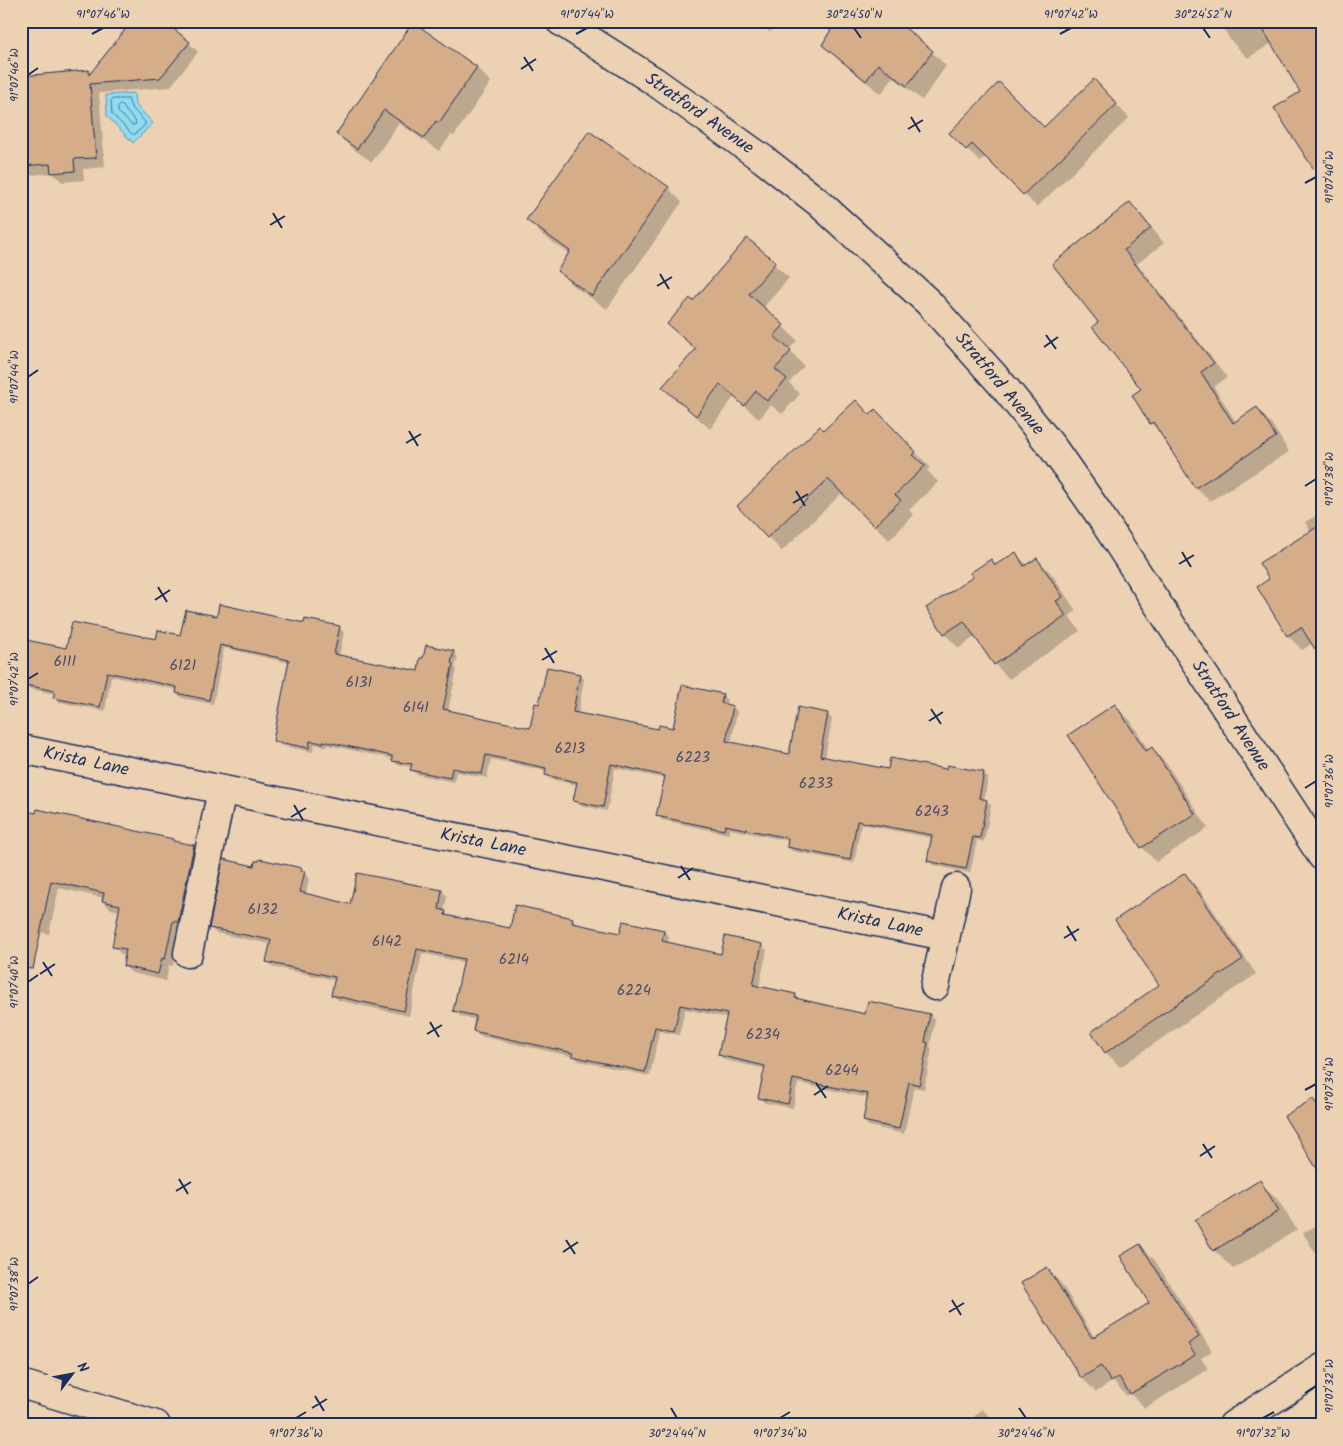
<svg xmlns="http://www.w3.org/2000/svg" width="1343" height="1446" font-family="Kalam,sans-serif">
	<rect width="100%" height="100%" fill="#ecd1b3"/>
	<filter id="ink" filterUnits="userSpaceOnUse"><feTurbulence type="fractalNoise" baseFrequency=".02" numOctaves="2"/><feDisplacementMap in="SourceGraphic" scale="10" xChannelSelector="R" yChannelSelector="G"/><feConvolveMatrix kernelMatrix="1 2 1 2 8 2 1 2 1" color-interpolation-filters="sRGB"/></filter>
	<g filter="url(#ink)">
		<polygon fill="#8fdbef" stroke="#6196b5" points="134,93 135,104 153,123 133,143 107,116 106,95"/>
		<g fill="#0003">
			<polygon points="754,21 778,21 770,32"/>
			<polygon points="821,21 895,21 932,52 946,66 922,100 893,77 881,94 838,59 824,45 832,31"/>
			<polygon points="1219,21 1322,21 1302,92 1272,43 1248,58 1231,41"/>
			<polygon points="413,24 477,68 491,82 454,136 451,135 439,151 399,123 372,162 352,148 337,134"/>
			<polygon points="189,43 198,52 170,87 99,93 105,167 83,169 84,180 62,182 53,173 21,176 21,77 88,71 91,74"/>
			<polygon points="1107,94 1129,118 1037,207 986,156 980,162 950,133 1044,128"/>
			<polygon points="668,188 682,202 607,309 572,285 558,271 570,254 542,235 528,220"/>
			<polygon points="1130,204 1144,218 1164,243 1137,264 1227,377 1214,387 1236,422 1257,409 1271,423 1289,452 1210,501 1196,487 1163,434 1151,423 1143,389 1100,322"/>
			<polygon points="747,240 789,278 763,308 797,340 789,350 804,366 789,383 800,394 782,414 771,405 759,419 734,397 710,429 663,387 697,350 668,324 693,303"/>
			<polygon points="871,416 889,425 930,467 927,470 938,482 909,510 914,515 889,540 843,492 782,551 768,537 824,432"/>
			<polygon points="1322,512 1322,653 1313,643 1302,650 1288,636 1259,587 1271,580 1311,532 1305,522"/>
			<polygon points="1016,554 1027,565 1037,559 1051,573 1076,611 1069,616 1080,631 1009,679 995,664 976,636 959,648 945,634 975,578 991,560 997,566"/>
			<polygon points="218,618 339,628 344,632 339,656 419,672 453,652 458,657 455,668 457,669 448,711 531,729 540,705 580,675 584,679 578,714 659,731 674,730 722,695 727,700 726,705 733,707 737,711 731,743 790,755 827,714 832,719 825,758 889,770 947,771 983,773 988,778 984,800 991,805 984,842 977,840 970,873 933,865 928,861 932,838 861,824 854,863 792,851 788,847 789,841 730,829 729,834 662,820 658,815 666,779 615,768 607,811 579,805 575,801 578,785 550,779 546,775 547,771 491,759 487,778 456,772 454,782 416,774 412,770 412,767 397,765 393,759 328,745 327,747 314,744 313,752 279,745 275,740 290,663 224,648 213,704 182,698 177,693 178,690 111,676 105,711 59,702 55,697 55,694 21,687 21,640 67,650 157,641 181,636"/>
			<polygon points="1115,706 1130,720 1149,751 1152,749 1166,763 1208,828 1156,862 1142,847 1070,735"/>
			<polygon points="21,812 172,840 175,842 194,846 201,854 180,928 173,966 169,965 166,981 132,973 124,966 126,955 121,954 114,946 120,911 111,909 103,901 104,898 59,888 49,934 21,929"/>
			<polygon points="255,867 301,869 309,878 306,894 351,906 442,891 447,896 444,912 451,918 511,930 572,919 577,924 621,935 664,931 669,936 668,943 722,956 761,945 767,950 759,987 796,995 801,1001 866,1015 869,1003 930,1015 935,1020 930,1047 932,1049 924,1089 914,1087 904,1134 869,1126 864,1121 869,1098 798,1083 793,1108 765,1103 759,1097 766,1069 725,1060 720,1055 728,1018 685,1009 679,1035 659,1031 650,1076 579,1061 575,1057 479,1036 474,1031 477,1020 460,1016 455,1011 465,963 422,953 409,1016 338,1000 332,995 335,980 273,967 268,961 271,944 216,933 210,928"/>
			<polygon points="1184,875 1199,889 1256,974 1120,1067 1106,1052 1161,985"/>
			<polygon points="1259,1182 1278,1200 1297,1230 1233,1269 1214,1250"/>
			<polygon points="1322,1222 1322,1264 1303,1233"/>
			<polygon points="1140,1245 1154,1259 1212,1351 1201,1358 1208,1369 1145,1408 1130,1393 1127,1396 1113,1381 1096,1392 1082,1378 1023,1284 1047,1269 1061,1283 1095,1338 1151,1303"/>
			<polygon points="982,1409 998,1425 966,1425"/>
		</g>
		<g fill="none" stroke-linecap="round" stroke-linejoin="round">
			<g stroke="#497498" stroke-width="1">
				<polygon points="113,99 128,99 131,107 145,122 145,125 135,134 132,134 112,114 111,102"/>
				<polygon points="120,105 123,106 126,111 136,122 135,125 132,125 118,112 118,107"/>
			</g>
		</g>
		<g fill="#d5ad89" stroke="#1b2f5e">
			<polygon points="132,21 164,21 190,42 160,78 90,84 96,158 74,159 75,171 51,173 50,164 21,166 21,76 89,70 89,75"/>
			<polygon points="836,21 897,21 933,51 907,86 878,64 866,81 822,45"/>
			<polygon points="1258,21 1322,21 1322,182 1274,108 1300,92"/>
			<polygon points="413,22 477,67 439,123 436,121 424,138 384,110 357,149 336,134"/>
			<polygon points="1094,79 1117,104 1023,195 972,144 966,150 949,133 999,82 1044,127"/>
			<polygon points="589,131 669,187 592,296 557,271 570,251 526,220"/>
			<polygon points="1130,202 1151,228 1124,250 1214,363 1201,372 1233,423 1257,407 1276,437 1195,488 1153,422 1150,424 1132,395 1141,389 1092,327 1098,322 1052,264"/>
			<polygon points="747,238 776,262 749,294 784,325 774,336 791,351 775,369 787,379 767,401 756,391 744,406 720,384 696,416 662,387 696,349 667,324 690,298 693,301"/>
			<polygon points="856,400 870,415 875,409 916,452 913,455 925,466 895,495 901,500 874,526 828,479 767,538 737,506 820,426 824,430"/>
			<polygon points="1322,524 1322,660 1301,627 1287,636 1257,587 1269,579 1259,563"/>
			<polygon points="1016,552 1024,566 1037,558 1063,597 1056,601 1066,616 994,665 964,621 944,634 926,608 973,577 970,573 991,559 995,565"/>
			<polygon points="219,604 304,623 305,619 340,626 334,654 418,671 420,658 423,658 426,645 454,651 451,663 453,664 443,709 530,728 535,703 539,704 547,667 580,674 573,712 658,729 659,725 673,728 682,685 723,694 721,703 733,706 726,741 789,754 798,707 828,713 820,756 888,769 890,758 946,769 947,765 984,772 979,798 987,800 980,838 973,837 966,869 927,861 932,835 857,821 850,860 787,847 788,838 725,825 724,830 656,816 665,776 611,764 603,807 573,801 577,782 545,775 546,768 486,755 482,774 452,768 450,778 410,770 412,764 392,761 392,756 323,741 323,743 310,741 309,748 273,741 289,660 220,645 209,700 176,693 177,687 107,672 100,707 53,698 55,691 21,684 21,639 66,648 72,622 156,639 158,630 180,635 186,610 217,616"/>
			<polygon points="1115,704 1146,751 1152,747 1195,814 1141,848 1068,735"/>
			<polygon points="37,809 173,839 173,841 194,845 178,922 173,921 165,959 162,958 158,974 123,966 126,949 112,947 120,905 102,901 104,893 51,881 33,969 21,968 21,810 36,813"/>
			<polygon points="223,859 254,866 255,861 259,861 260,859 302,868 301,871 305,871 300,892 350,904 357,873 442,890 439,909 446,911 445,915 510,928 515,905 573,918 572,923 620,933 623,921 664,930 662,941 721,954 725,936 762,944 753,985 796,994 795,998 865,1014 868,1001 930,1014 925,1042 928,1043 919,1085 909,1082 899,1129 863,1121 868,1094 793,1079 788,1104 758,1098 765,1066 718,1055 727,1014 680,1005 674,1031 655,1027 645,1072 572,1056 573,1053 473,1031 476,1016 453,1011 464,959 417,949 404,1011 331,995 335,977 266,962 271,940 209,928"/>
			<polygon points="1185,873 1243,959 1105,1053 1091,1032 1159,985 1115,920"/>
			<polygon points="1313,1099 1322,1112 1322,1177 1284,1116"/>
			<polygon points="1260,1180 1279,1211 1213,1251 1195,1220"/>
			<polygon points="1140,1244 1199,1337 1188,1344 1195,1355 1130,1394 1119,1377 1111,1382 1101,1366 1081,1378 1021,1283 1047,1267 1092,1338 1149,1303 1120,1256"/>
		</g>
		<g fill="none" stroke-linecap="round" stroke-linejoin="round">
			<defs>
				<g id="minor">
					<polyline points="560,21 654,81 763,159 818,202 928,302 1005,388 1053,448 1097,511 1322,856"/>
					<polyline points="21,749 945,936"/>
					<polyline points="188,953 222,790"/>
					<polyline points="935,986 956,888"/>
					<polyline points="21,1384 156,1425"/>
					<polyline points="1233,1425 1322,1368"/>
				</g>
			</defs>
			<use href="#minor" stroke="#1b2f5e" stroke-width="31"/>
			<use href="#minor" stroke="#ecd1b3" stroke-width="28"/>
		</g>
	</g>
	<path fill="none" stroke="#1b2f5e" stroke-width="2" d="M854,28L861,38M1203,28L1210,38M92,34L103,28M576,34L587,28M1060,34L1071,28M524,57L533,71M521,69L536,59M28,75L38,68M911,117L920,132M908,129L923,120M1305,183L1316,177M273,213L282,228M270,225L285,216M660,274L669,289M657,286L672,277M1046,335L1056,349M1044,347L1058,337M28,377L38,370M409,431L418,446M406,443L421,434M1305,486L1316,479M796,491L805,506M793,503L808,494M1182,552L1191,567M1179,564L1194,555M158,587L167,602M155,600L170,590M545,648L554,663M542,660L557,651M28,679L38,673M931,709L941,724M929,721L943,712M1305,788L1316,781M294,805L303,820M291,817L306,808M681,866L690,880M678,878L693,868M1067,926L1076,941M1064,938L1079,929M43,962L52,976M40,974L55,964M28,982L38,975M430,1022L439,1037M427,1034L442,1025M816,1083L826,1098M1305,1090L1316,1084M814,1095L828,1086M1203,1144L1212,1158M1200,1156L1215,1146M179,1179L188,1194M176,1191L191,1182M566,1240L575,1254M563,1252L578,1242M28,1284L38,1277M952,1300L961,1315M949,1312L964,1303M1305,1393L1316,1386M315,1396L324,1411M312,1408L327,1399M671,1408L677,1418M1019,1408L1026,1418M296,1418L306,1412M780,1418L790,1412M1263,1418L1274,1412"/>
	<g text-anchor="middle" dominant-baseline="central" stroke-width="5" stroke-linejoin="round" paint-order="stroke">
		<g font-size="15" fill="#4a4e69">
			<text x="65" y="662">6111</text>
			<text x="183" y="666">6121</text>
			<text x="359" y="683">6131</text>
			<text x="416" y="708">6141</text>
			<text x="570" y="749">6213</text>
			<text x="693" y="758">6223</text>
			<text x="816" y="784">6233</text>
			<text x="932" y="812">6243</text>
			<text x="263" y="910">6132</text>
			<text x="387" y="942">6142</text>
			<text x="514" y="960">6214</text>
			<text x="634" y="991">6224</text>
			<text x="763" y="1035">6234</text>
			<text x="842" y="1071">6244</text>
		</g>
		<g font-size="18" fill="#1b2f5e" stroke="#ecd1b3">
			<text transform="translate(699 114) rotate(35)">Stratford Avenue</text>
			<text transform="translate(999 384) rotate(50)">Stratford Avenue</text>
			<text transform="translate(1230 716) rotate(57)">Stratford Avenue</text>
			<text transform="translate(86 762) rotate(12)">Krista Lane</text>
			<text transform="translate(483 843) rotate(11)">Krista Lane</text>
			<text transform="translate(880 923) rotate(12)">Krista Lane</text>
		</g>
	</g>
	<rect width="1343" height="1446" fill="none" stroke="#ecd1b3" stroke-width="55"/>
	<g transform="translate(72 1374) rotate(58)" stroke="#ecd1b3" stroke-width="4" paint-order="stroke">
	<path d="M0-4L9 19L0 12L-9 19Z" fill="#1b2f5e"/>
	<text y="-8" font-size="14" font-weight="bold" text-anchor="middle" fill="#1b2f5e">N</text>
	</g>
	<rect x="28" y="28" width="1288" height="1390" fill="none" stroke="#1b2f5e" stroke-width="2"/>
	<g font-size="12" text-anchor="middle" fill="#1b2f5e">
		<text x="103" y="18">91°07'46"W</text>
		<text x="587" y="18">91°07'44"W</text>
		<text x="854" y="18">30°24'50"N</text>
		<text x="1071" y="18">91°07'42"W</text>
		<text x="1203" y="18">30°24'52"N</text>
		<text transform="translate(14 75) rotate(-90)" y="4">91°07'46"W</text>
		<text transform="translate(1329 177) rotate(-90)" y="4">91°07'40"W</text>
		<text transform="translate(14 377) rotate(-90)" y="4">91°07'44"W</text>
		<text transform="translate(1329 479) rotate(-90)" y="4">91°07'38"W</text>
		<text transform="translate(14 679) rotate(-90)" y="4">91°07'42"W</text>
		<text transform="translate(1329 781) rotate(-90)" y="4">91°07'36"W</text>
		<text transform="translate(14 982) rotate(-90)" y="4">91°07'40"W</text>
		<text transform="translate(1329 1084) rotate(-90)" y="4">91°07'34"W</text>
		<text transform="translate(14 1284) rotate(-90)" y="4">91°07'38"W</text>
		<text transform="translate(1329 1386) rotate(-90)" y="4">91°07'32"W</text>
		<text x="296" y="1437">91°07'36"W</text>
		<text x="677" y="1437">30°24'44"N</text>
		<text x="780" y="1437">91°07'34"W</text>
		<text x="1026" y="1437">30°24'46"N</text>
		<text x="1263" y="1437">91°07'32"W</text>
	</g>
</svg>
